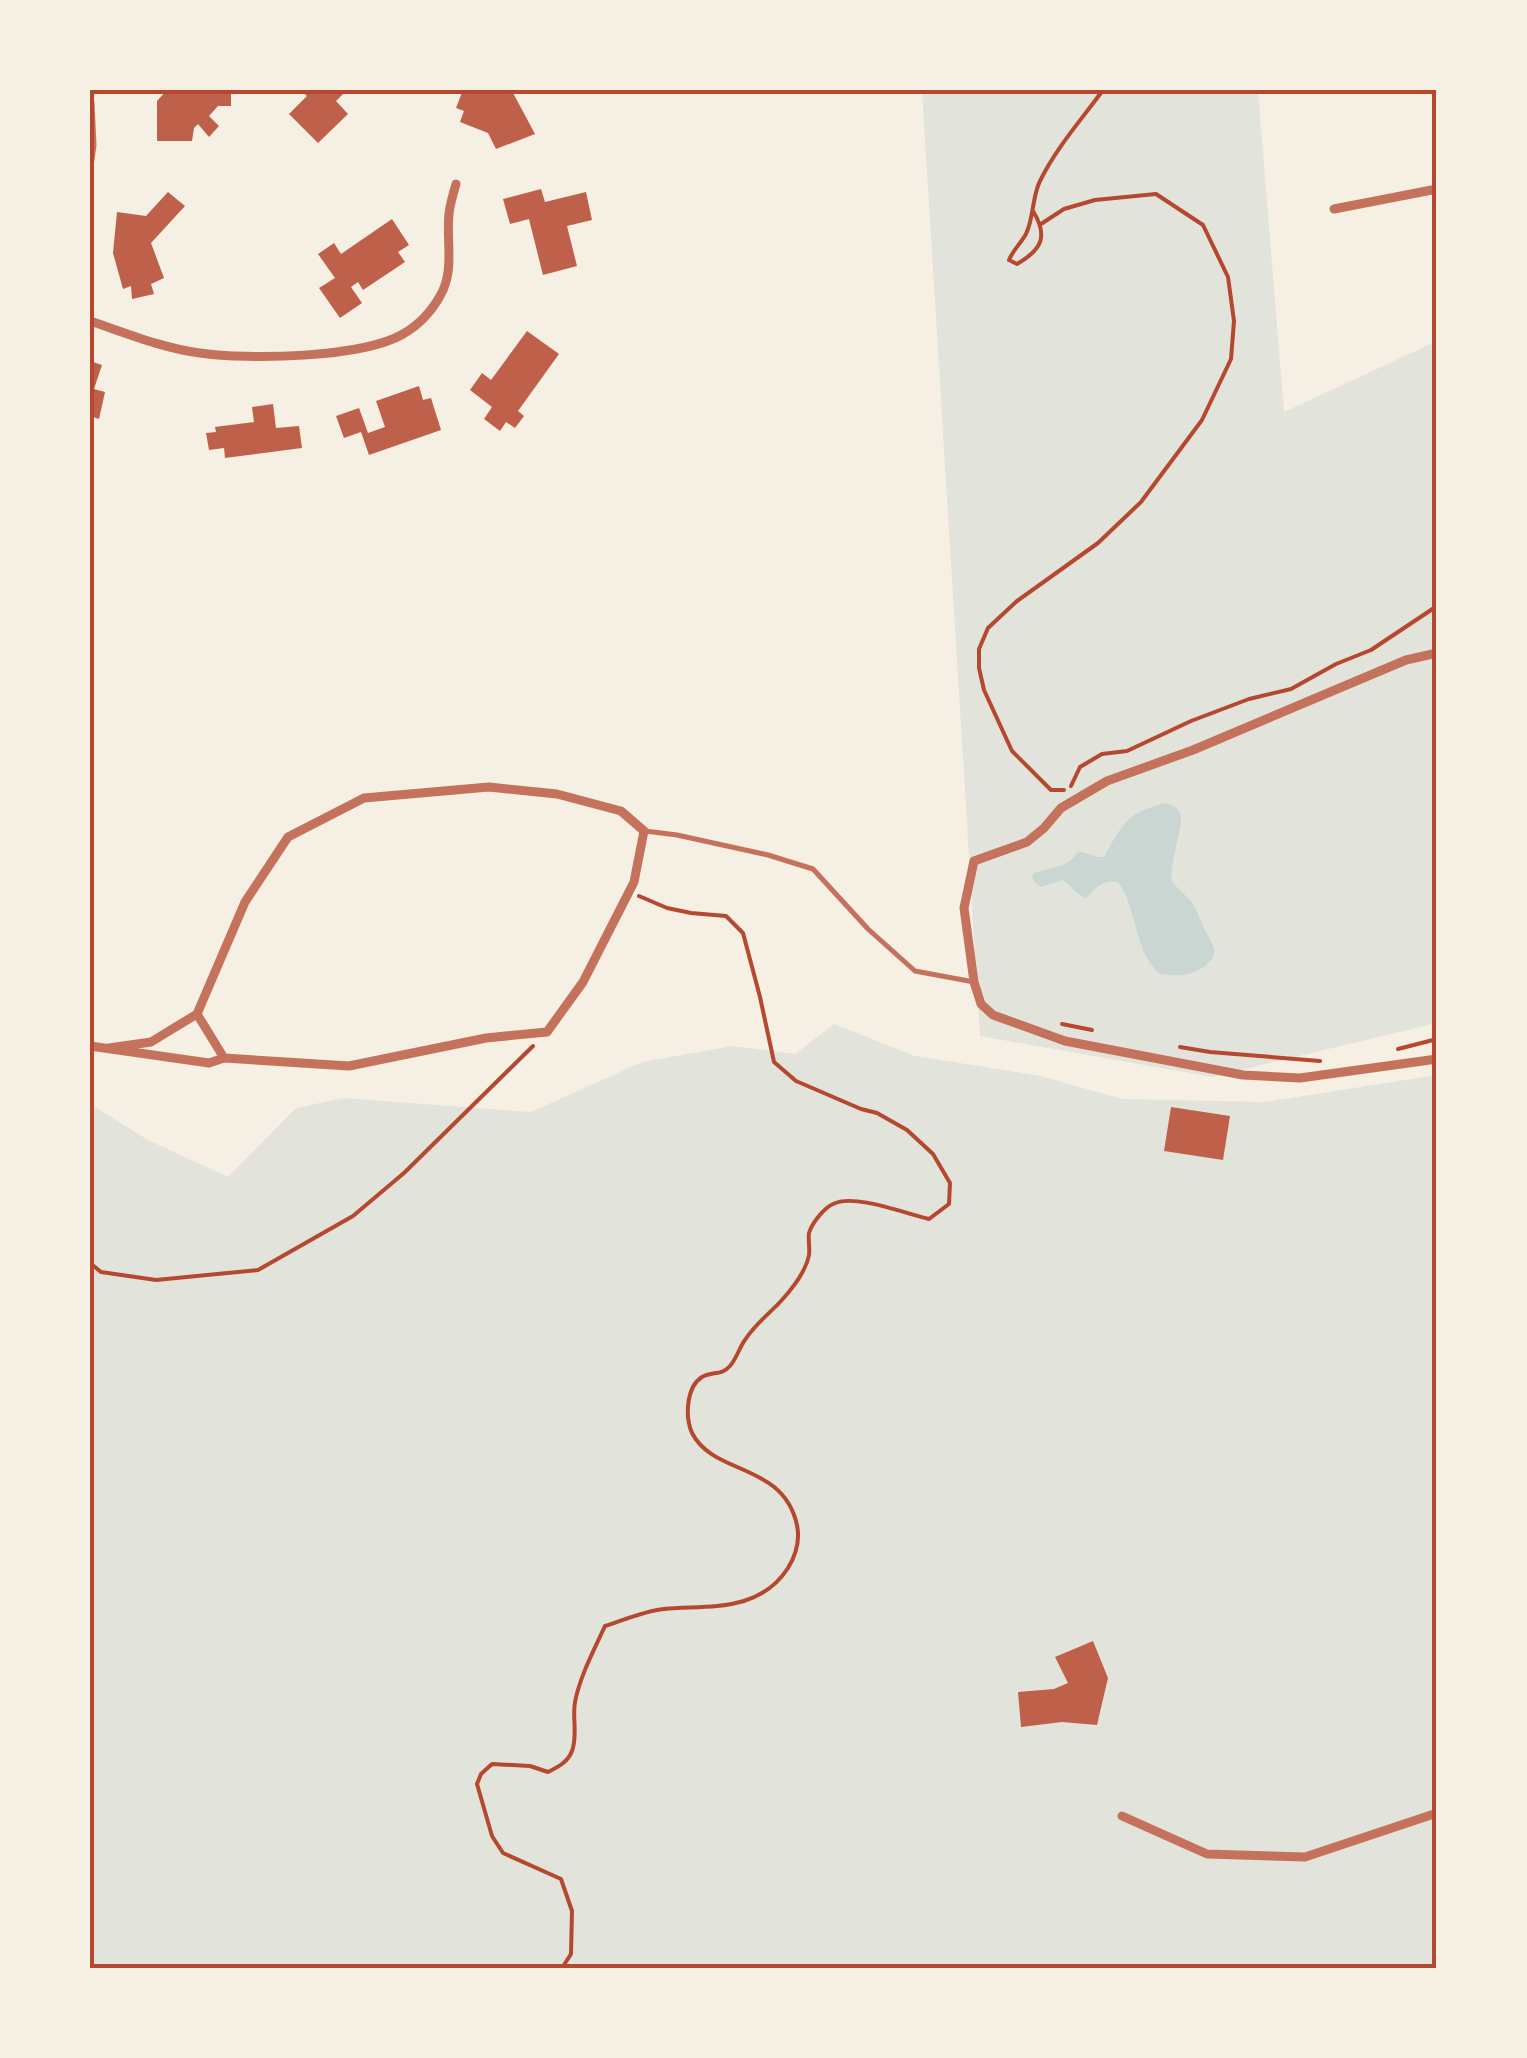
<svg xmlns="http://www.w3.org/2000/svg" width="1527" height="2058" font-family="'Fira Sans',sans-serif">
	<rect width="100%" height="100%" fill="#f6efe4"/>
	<g fill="#e2e4dc">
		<polygon points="922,90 1258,90 1284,412 1437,341 1437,1023 1212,1077 980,1036"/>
		<polygon points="834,1024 915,1056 1041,1076 1122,1099 1266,1102 1437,1075 1437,1968 90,1968 90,1104 148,1140 228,1177 296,1108 344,1098 531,1112 642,1062 733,1046 795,1054"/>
	</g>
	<path fill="#c9d6d2" d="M1162,803C1190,806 1180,828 1176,847C1173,858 1172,869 1171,880C1177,889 1186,894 1192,903C1199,912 1200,923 1206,932C1214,946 1220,954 1205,966C1190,977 1178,976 1160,974C1132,949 1139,911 1118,882C1101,879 1097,888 1086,898L1081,896L1063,880L1041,887L1035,883L1032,877L1034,873C1051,867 1068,868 1078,852C1087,852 1094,858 1104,857C1114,840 1121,822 1139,812C1147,808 1155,807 1162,803Z"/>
	<g fill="#bf614a">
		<polygon points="167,90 231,90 231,106 218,106 209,116 219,126 209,137 198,124 194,128 192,141 157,141 157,101"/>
		<polygon points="301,90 347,90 336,101 348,114 318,143 289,114 307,96"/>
		<polygon points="463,90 512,91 535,134 496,149 488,133 460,122 464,111 456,108"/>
		<polygon points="541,189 545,202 586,192 592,220 567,226 577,266 543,275 529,219 510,224 503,199"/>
		<polygon points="168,192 185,206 151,243 164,278 151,284 154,294 132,299 131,286 123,289 113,253 117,212 146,216"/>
		<polygon points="392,219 409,245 398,252 405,262 363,290 358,282 351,287 362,303 340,318 319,288 335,278 318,254 334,243 341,254"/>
		<polygon points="527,331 559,354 518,411 524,416 515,428 506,422 500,431 484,419 492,407 470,390 482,373 491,380"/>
		<polygon points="90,361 102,365 94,389 105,392 99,419 90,416"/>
		<polygon points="419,386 423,400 431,398 441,430 369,455 361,432 344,438 336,416 359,408 368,433 385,427 376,401"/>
		<polygon points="273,404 276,428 299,426 302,448 225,458 224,448 209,450 206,433 216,432 215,427 254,422 252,407"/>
		<polygon points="1171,1107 1230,1116 1223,1160 1164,1151"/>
		<polygon points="1093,1641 1108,1678 1097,1725 1062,1722 1021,1727 1018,1692 1054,1689 1068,1683 1055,1657"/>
	</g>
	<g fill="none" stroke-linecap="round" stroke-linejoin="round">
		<g stroke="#b5482f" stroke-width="4">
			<path d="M1033,211C1049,237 1041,250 1017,264L1009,260C1013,250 1021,243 1026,234C1034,217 1032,197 1040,181C1056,148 1082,119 1103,90"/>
			<polyline points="1041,224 1064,209 1095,200 1156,194 1203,225 1228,277 1234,321 1231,359 1202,420 1141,502 1098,543 1017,601 988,628 979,649 979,668 984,690 1012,751 1051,790 1064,790"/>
			<polyline points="1071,786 1080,767 1102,754 1127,751 1191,721 1249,699 1291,689 1336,664 1371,650 1437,606"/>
			<polyline points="1062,1024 1092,1030"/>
			<polyline points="1180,1047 1210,1052 1320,1061"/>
			<polyline points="1398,1049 1437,1039"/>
			<polyline points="90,1263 101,1272 156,1280 258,1270 353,1216 404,1173 533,1046"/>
			<path d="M562,1968L571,1954L572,1911L561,1879L503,1853L492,1836L477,1784L481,1774L492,1764L530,1766L548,1772C558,1767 568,1762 572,1751C578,1735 572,1718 575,1702C580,1676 594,1650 605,1626C624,1620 644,1611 664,1609C709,1605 759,1613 788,1568C796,1555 800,1540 797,1525C783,1462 714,1476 692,1433C685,1417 686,1387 702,1377C713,1371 721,1376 730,1366C737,1358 739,1348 745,1340C755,1324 769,1314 781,1301C792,1289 806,1271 809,1255C810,1248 808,1240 809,1233C812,1223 824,1208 833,1204C854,1193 906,1214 929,1219L949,1204L950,1183L933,1154L907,1130L877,1113L861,1109L796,1081L774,1062L760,997L743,933L726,916L691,913L667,908L639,896"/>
		</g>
		<polyline stroke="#c5725c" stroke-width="5" points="645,831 677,835 768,855 813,869 868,929 915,971 974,982"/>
		<g stroke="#c5725c" stroke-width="9">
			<polyline points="90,103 92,145 90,160"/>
			<polyline points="1334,209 1437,189"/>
			<path d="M90,321C126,333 162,348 200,353C248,360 362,358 403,334C419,325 431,312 440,296C455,271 446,241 449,214C450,204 453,194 456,184"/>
			<polyline points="1437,653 1406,660 1193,750 1107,781 1061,808 1044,828 1027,842 974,861 964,908 974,982 981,1004 993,1015 1065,1041 1243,1075 1300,1078 1437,1059"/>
			<polyline points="90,1046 209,1063 224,1058"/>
			<polyline points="109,1048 151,1042 197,1014 245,902 288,837 364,798 489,787 557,794 621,811 644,831 634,882 583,982 547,1032 486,1038 349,1066 224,1058 197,1014"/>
			<polyline points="1122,1816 1207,1854 1305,1857 1437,1813"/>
		</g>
	</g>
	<rect width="1527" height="2058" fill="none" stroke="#f6efe4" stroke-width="185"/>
	<rect x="92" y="92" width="1342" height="1874" fill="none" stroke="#b5482f" stroke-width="4"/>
</svg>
